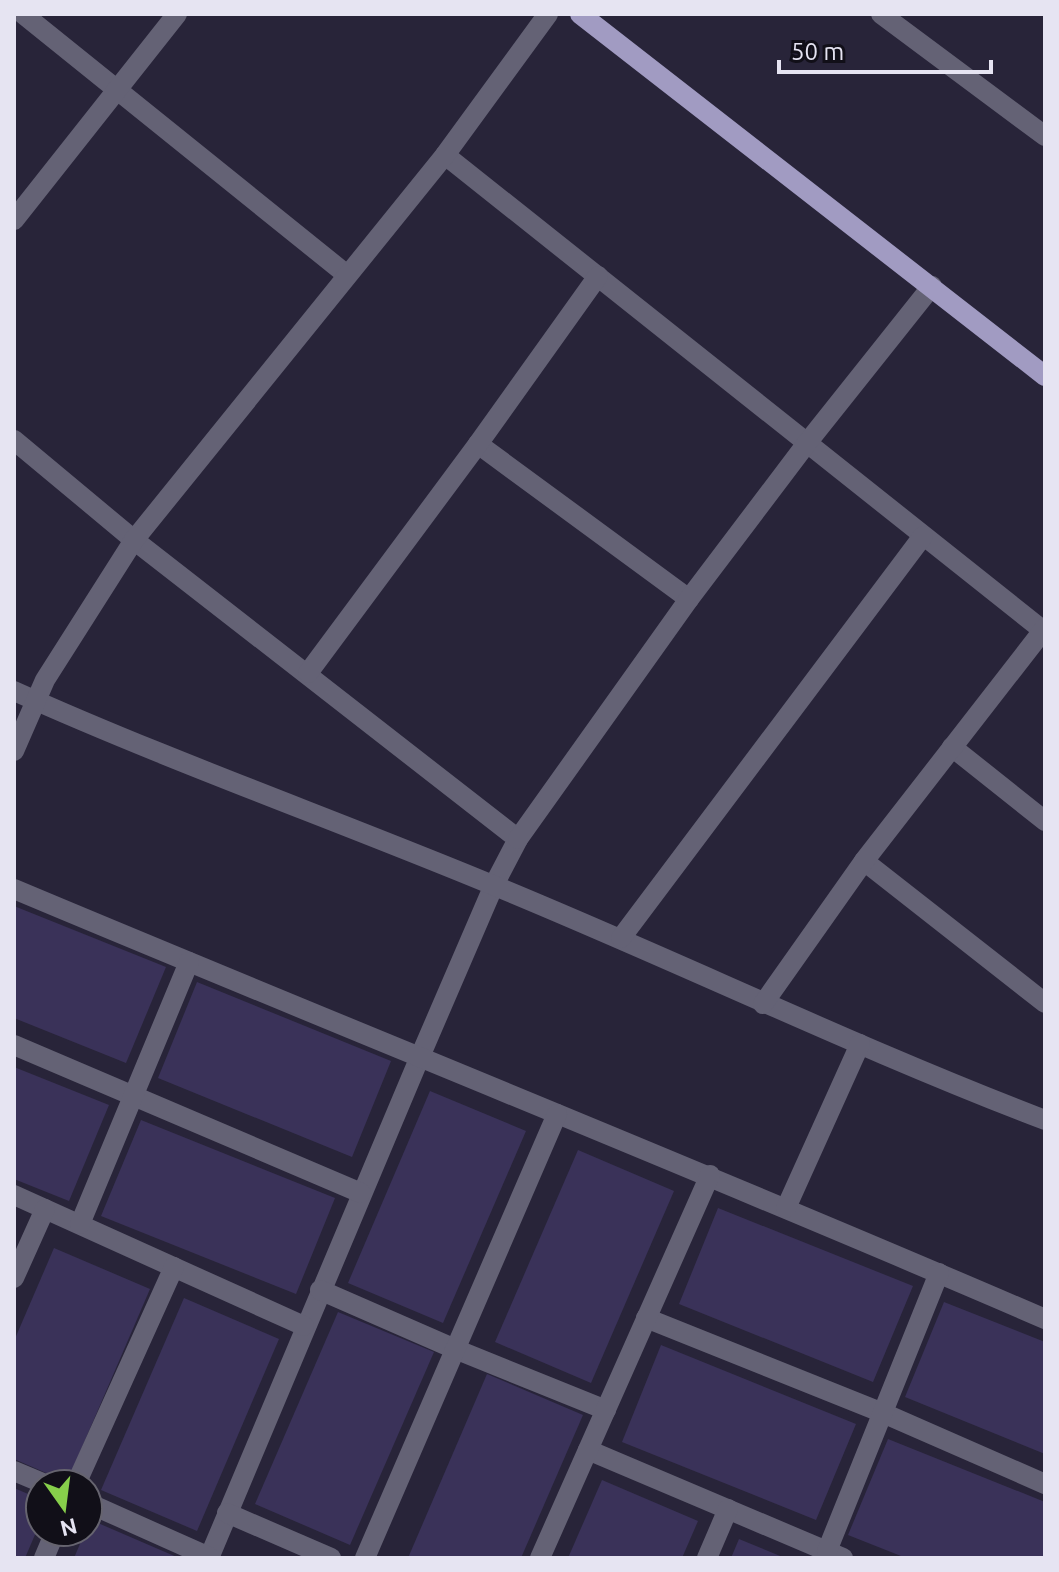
<svg xmlns="http://www.w3.org/2000/svg" width="1059" height="1572" font-family="Ubuntu,sans-serif">
	<rect width="100%" height="100%" fill="#282439"/>
	<g fill="#3a3259">
		<polygon points="14,906 166,967 126,1063 14,1018"/>
		<polygon points="197,982 391,1061 352,1157 158,1078"/>
		<polygon points="14,1067 109,1105 69,1201 14,1179"/>
		<polygon points="430,1091 526,1131 443,1323 348,1283"/>
		<polygon points="141,1120 335,1198 296,1294 101,1216"/>
		<polygon points="578,1150 674,1191 591,1383 495,1342"/>
		<polygon points="718,1208 913,1286 873,1382 679,1304"/>
		<polygon points="54,1248 150,1289 67,1482 14,1459 14,1341"/>
		<polygon points="184,1298 279,1339 197,1531 101,1490"/>
		<polygon points="944,1302 1045,1342 1045,1454 905,1397"/>
		<polygon points="338,1312 434,1352 350,1545 255,1504"/>
		<polygon points="661,1345 856,1424 816,1520 622,1442"/>
		<polygon points="487,1374 583,1415 521,1558 408,1558"/>
		<polygon points="888,1439 1045,1502 1045,1558 906,1558 848,1535"/>
		<polygon points="602,1480 698,1521 682,1558 568,1558"/>
		<polygon points="14,1488 40,1499 40,1523 25,1558 14,1558"/>
		<polygon points="91,1520 179,1558 74,1558 85,1532 88,1532"/>
		<polygon points="739,1539 785,1558 731,1558"/>
	</g>
	<g fill="none" stroke-linecap="round" stroke-linejoin="round">
		<g stroke="#646275" stroke-width="20">
			<polyline points="23,14 347,275"/>
			<polyline points="881,14 1045,136"/>
			<polyline points="445,155 1045,632"/>
			<polyline points="14,220 177,14"/>
			<polyline points="14,440 134,540 518,839 494,885 419,1059 209,1558"/>
			<polyline points="478,444 689,599"/>
			<polyline points="308,673 478,444 598,276"/>
			<path d="M14,691C172,762 336,820 495,886C680,962 859,1049 1045,1120"/>
			<polyline points="952,747 1045,821"/>
			<polyline points="14,751 45,680 134,540 445,155 548,14"/>
			<polyline points="518,839 689,599 807,443 932,286"/>
			<polyline points="864,861 1045,1003"/>
			<path d="M14,889C357,1033 703,1171 1045,1319"/>
			<polyline points="621,938 923,536"/>
			<polyline points="763,1004 864,861 1045,628"/>
			<polyline points="14,1045 361,1193"/>
			<polyline points="14,1195 304,1326"/>
			<polyline points="786,1208 860,1044"/>
			<polyline points="80,1224 189,962"/>
			<polyline points="14,1278 45,1209"/>
			<polyline points="320,1290 455,1349 606,1410"/>
			<polyline points="646,1318 883,1413 1045,1484"/>
			<polyline points="588,1450 843,1558"/>
			<polyline points="14,1471 45,1484"/>
			<polyline points="76,1484 174,1267"/>
			<polyline points="88,1503 209,1557"/>
			<polyline points="227,1513 331,1558"/>
			<polyline points="827,1551 939,1273"/>
			<polyline points="44,1558 55,1532"/>
			<polyline points="365,1558 557,1114"/>
			<polyline points="540,1558 710,1175"/>
			<polyline points="707,1558 728,1509"/>
		</g>
		<polyline stroke="#a19bc2" stroke-width="20" points="580,14 1045,376"/>
	</g>
	<rect width="1059" height="1572" fill="none" stroke="#e6e4f2" stroke-width="32"/>
	<g transform="translate(64 1508) rotate(166)"><circle r="38" fill="#110f18" stroke="#66646f" stroke-width="2"/>
	<path d="M0-6L14 30L0 20L-14 30Z" fill="#87cf4b"/>
	<text y="-12" font-size="22" font-weight="bold" text-anchor="middle" fill="#e6e4f2">N</text>
	</g>
	<path d="M779 60v12h212v-12" fill="none" stroke="#e6e4f2" stroke-width="4"/>
	<text x="791" y="60" font-size="24" fill="#e6e4f2" stroke="#110f18" stroke-width="6" paint-order="stroke">50 m</text>
</svg>
